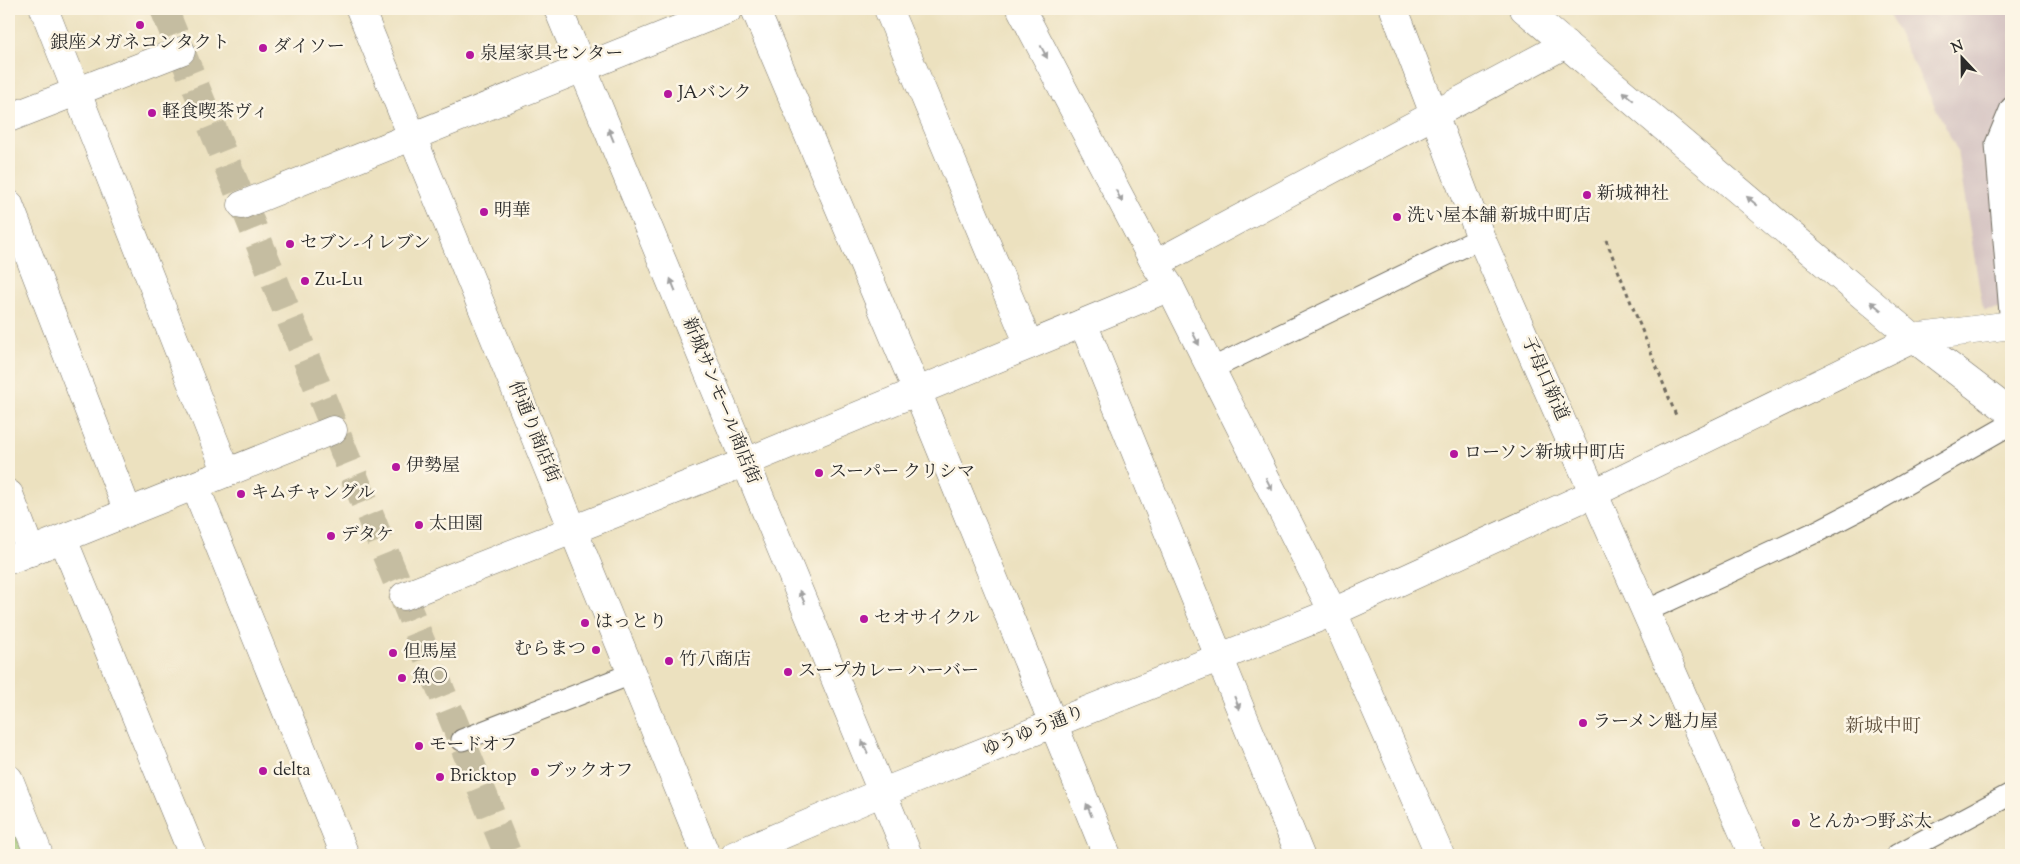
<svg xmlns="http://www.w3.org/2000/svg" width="2020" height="864" font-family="'Sorts Mill Goudy','Noto Serif JP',serif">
	<rect width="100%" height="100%" fill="#fcf5e5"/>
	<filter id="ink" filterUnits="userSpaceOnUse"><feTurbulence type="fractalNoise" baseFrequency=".02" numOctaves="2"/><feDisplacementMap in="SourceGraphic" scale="10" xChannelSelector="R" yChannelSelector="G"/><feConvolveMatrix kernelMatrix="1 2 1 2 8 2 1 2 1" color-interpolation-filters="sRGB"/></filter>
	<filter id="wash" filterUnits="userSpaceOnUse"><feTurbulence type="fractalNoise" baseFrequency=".0096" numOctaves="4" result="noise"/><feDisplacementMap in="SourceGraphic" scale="20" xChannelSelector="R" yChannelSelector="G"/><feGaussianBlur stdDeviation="1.12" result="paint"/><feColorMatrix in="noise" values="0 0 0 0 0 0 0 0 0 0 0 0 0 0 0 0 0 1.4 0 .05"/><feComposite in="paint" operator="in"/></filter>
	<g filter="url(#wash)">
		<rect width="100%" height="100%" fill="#ece1bf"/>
		<polygon fill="#d1bfbf" points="1886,9 2011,9 2011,307 1983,310 1957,150"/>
		<polygon fill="#9ec671" stroke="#64784e" points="9,817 24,855 9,855"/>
	</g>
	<g filter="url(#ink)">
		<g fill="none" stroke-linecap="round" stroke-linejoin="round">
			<polyline stroke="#c5bda1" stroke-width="28" stroke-dasharray="28 14" stroke-linecap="butt" points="164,9 508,855"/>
			<defs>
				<g id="service">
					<polyline points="2011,325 1996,144 2011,108"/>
					<polyline points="1211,369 1481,238"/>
					<polyline points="1646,611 1818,531 1878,500 2011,424"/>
					<polyline points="462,740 631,674"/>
					<polyline points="1897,855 2011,794"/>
				</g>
				<g id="minor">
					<polyline points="44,9 227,473"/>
					<polyline points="360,9 706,855"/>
					<polyline points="558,9 908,855"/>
					<polyline points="755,9 917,391 1107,855"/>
					<polyline points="888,9 1029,345"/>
					<polyline points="1021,9 1155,264 1170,287 1333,612 1440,855"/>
					<polyline points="1524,9 1913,338 2011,413"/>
					<polyline points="9,118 181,51"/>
					<polyline points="9,204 128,512"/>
					<polyline points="242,205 729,9"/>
					<polyline points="1155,264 1566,44"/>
					<polyline points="1083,323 1300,855"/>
					<polyline points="195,486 345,855"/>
					<polyline points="9,494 31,552"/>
					<polyline points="63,539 193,855"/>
					<polyline points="9,560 333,430"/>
					<polyline points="404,596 746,462 1170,287"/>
					<polyline points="9,779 39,855"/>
				</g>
				<g id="tertiary">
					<polyline points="1394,9 1481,238 1753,855"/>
					<polyline points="735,855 883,792 1333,612 1594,493 1913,338 2011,325"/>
				</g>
			</defs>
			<use href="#service" stroke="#6f6b5f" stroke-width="23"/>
			<use href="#minor" stroke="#6f6b5f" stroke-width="29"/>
			<use href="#tertiary" stroke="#6f6b5f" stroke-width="29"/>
			<polyline stroke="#6f6b5f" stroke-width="3" stroke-dasharray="4 4" stroke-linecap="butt" points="1606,240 1677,418"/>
			<use href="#service" stroke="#fff" stroke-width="21"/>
			<use href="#minor" stroke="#fff" stroke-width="28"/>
			<use href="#tertiary" stroke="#fff" stroke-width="28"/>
		</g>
		<defs><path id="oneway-solid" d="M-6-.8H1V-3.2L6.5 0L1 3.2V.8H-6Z" transform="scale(1.25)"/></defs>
		<g fill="#a0a0a0">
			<use href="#oneway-solid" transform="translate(1044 52) rotate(62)"/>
			<use href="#oneway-solid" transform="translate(1628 96) rotate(-140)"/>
			<use href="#oneway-solid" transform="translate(611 135) rotate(-112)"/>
			<use href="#oneway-solid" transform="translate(1119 196) rotate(62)"/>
			<use href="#oneway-solid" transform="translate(1752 201) rotate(-140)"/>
			<use href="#oneway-solid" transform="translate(673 285) rotate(-112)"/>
			<use href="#oneway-solid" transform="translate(1876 306) rotate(-140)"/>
			<use href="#oneway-solid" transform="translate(1196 339) rotate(63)"/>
			<use href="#oneway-solid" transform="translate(1269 484) rotate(63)"/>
			<use href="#oneway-solid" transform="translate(802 597) rotate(-113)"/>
			<use href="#oneway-solid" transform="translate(1237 703) rotate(68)"/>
			<use href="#oneway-solid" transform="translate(865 747) rotate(-113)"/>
			<use href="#oneway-solid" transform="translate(1089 810) rotate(-112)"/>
		</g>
	</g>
	<g fill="#b5179e" stroke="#fcf5e5" stroke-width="2">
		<circle cx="140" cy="25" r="5"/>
		<circle cx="263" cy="48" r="5"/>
		<circle cx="470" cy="55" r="5"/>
		<circle cx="668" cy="94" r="5"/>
		<circle cx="152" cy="113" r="5"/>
		<circle cx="1587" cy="195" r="5"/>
		<circle cx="484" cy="212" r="5"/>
		<circle cx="1397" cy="217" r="5"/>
		<circle cx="290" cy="244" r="5"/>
		<circle cx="305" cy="281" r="5"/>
		<circle cx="1454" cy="454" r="5"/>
		<circle cx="396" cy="467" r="5"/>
		<circle cx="819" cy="473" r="5"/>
		<circle cx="241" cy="494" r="5"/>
		<circle cx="419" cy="525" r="5"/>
		<circle cx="331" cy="536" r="5"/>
		<circle cx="864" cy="619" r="5"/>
		<circle cx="585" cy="623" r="5"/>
		<circle cx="596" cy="650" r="5"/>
		<circle cx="393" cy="653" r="5"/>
		<circle cx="669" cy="661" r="5"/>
		<circle cx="788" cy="672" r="5"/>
		<circle cx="402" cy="678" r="5"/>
		<circle cx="1583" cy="723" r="5"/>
		<circle cx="419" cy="746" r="5"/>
		<circle cx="263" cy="771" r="5"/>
		<circle cx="535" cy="772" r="5"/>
		<circle cx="440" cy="777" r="5"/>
		<circle cx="1796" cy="823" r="5"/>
	</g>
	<g text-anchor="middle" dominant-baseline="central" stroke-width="5" stroke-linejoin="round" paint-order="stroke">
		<g font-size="18" fill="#2b2b2b" stroke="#fcf5e5" text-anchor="start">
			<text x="140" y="44" text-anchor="middle">銀座メガネコンタクト</text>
			<text x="273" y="48">ダイソー</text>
			<text x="480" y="55">泉屋家具センター</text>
			<text x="678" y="94">JAバンク</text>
			<text x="162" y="113">軽食喫茶ヴィ</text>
			<text x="1597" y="195">新城神社</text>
			<text x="494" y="212">明華</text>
			<text x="1407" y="217">洗い屋本舗 新城中町店</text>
			<text x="300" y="244">セブン-イレブン</text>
			<text x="315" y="281">Zu-Lu</text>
			<text x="1464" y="454">ローソン新城中町店</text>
			<text x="406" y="467">伊勢屋</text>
			<text x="829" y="473">スーパー クリシマ</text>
			<text x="251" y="494">キムチャングル</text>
			<text x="429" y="525">太田園</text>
			<text x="341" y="536">デタケ</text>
			<text x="874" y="619">セオサイクル</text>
			<text x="595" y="623">はっとり</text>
			<text x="586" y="650" text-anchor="end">むらまつ</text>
			<text x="403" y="653">但馬屋</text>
			<text x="679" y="661">竹八商店</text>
			<text x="798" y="672">スープカレー ハーバー</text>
			<text x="412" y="678">魚○</text>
			<text x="1593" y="723">ラーメン魁力屋</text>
			<text x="429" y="746">モードオフ</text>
			<text x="273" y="771">delta</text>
			<text x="545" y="772">ブックオフ</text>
			<text x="450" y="777">Bricktop</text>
			<text x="1806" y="823">とんかつ野ぶ太</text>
		</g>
		<g font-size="18" fill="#2b2b2b" stroke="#fcf5e5">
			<text transform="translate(1544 379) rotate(66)">子母口新道</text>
			<text transform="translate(720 401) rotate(68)">新城サンモール商店街</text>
			<text transform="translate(533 432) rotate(68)">仲通り商店街</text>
			<text transform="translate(1034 732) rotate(-22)">ゆうゆう通り</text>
		</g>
		<g font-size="19" fill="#625441" stroke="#fcf5e5">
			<text x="1883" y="727">新城中町</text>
		</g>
	</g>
	<rect width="2020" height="864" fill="none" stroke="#fcf5e5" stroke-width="30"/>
	<g transform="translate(1962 58) rotate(338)" stroke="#fcf5e5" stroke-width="4" paint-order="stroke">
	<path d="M0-4L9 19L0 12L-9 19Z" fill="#2b2b2b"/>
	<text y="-8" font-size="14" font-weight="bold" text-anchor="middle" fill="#2b2b2b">N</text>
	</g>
</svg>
